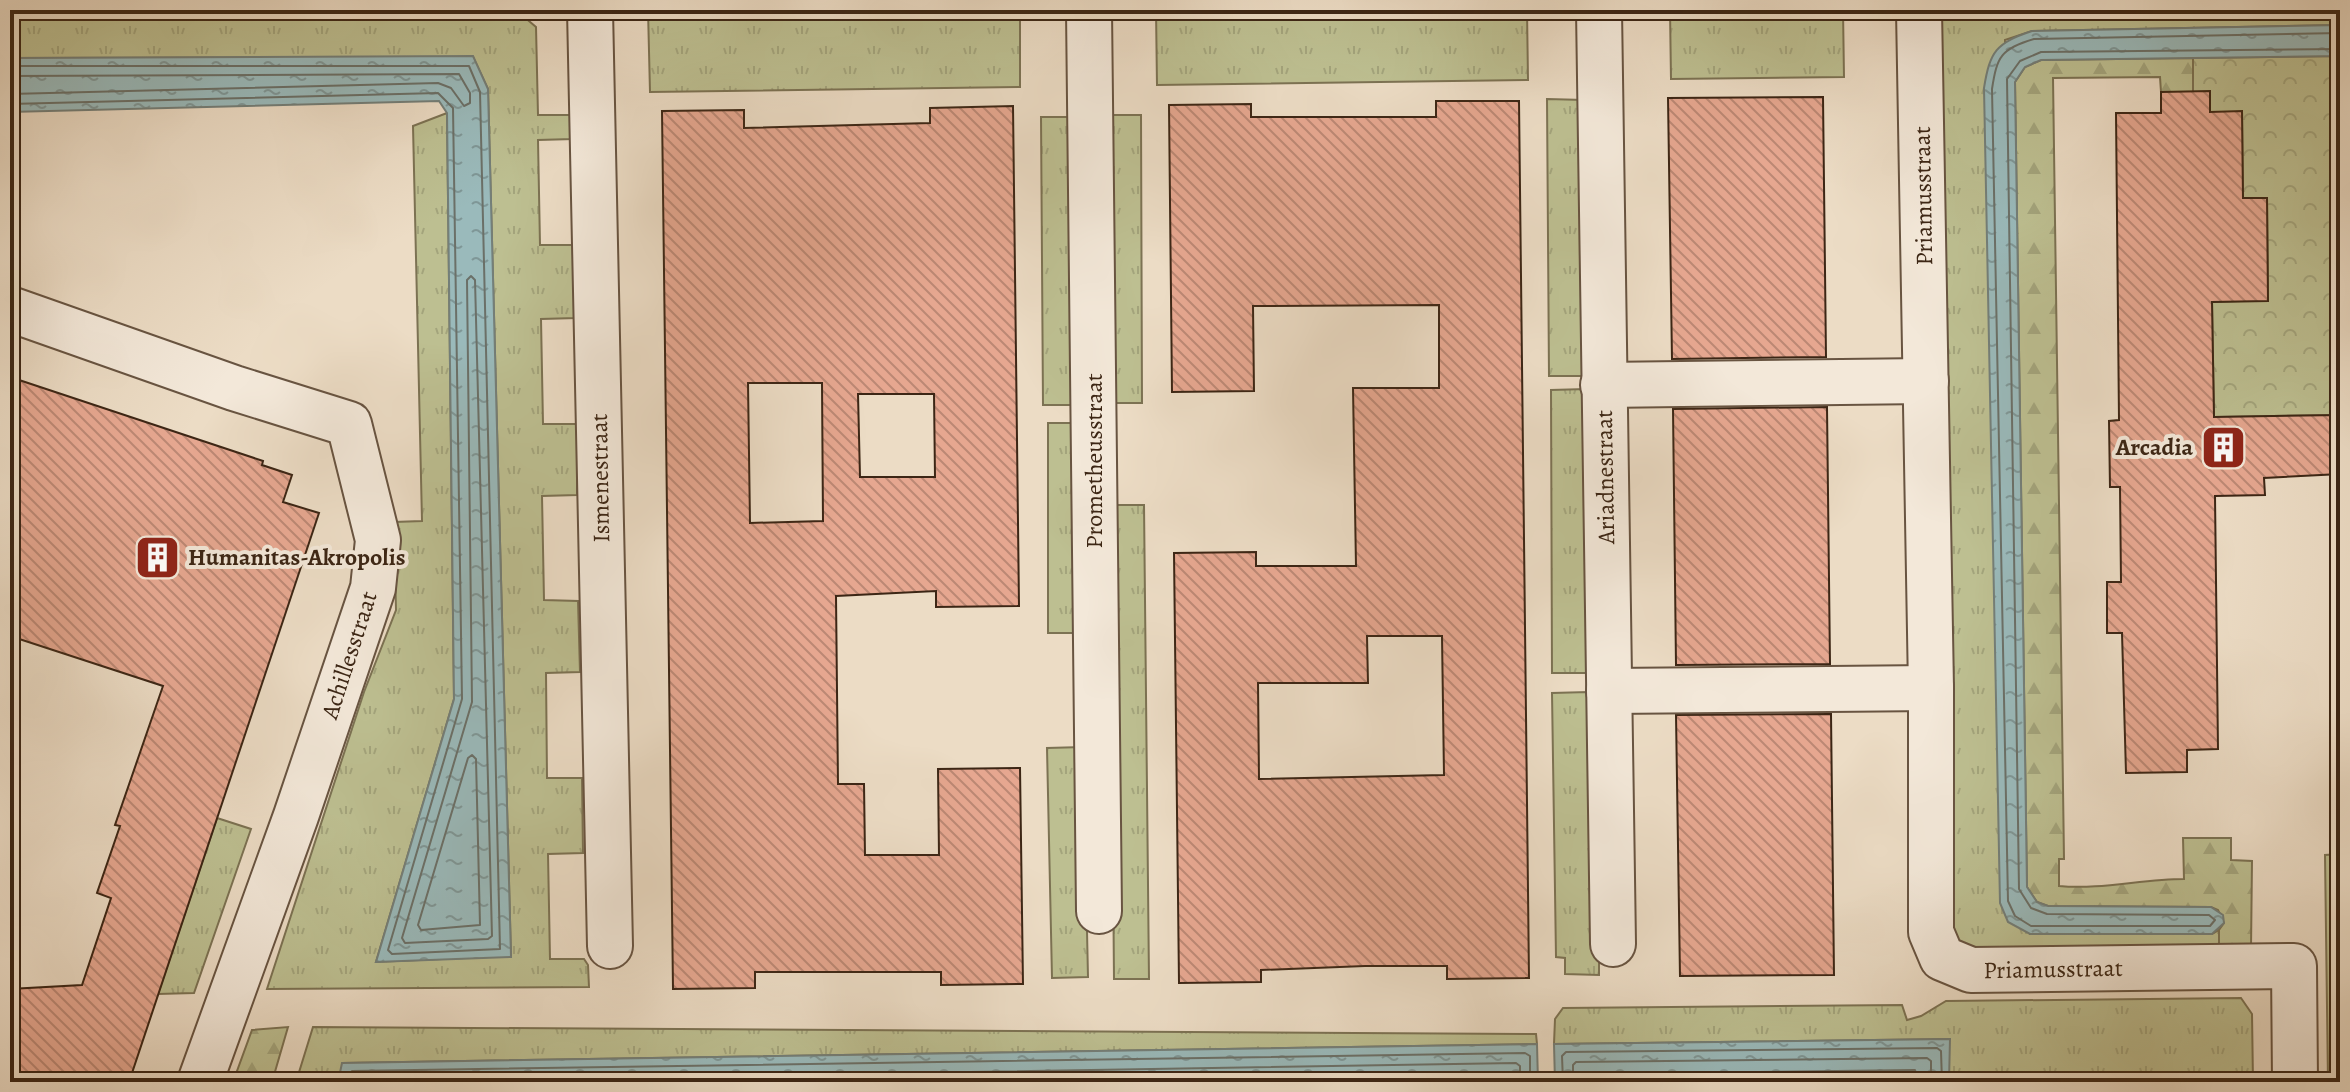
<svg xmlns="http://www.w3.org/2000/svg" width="2350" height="1092" font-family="Alegreya,serif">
	<defs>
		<pattern id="grass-tufts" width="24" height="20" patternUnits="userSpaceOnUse" patternTransform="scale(2)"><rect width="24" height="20" fill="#bdbf91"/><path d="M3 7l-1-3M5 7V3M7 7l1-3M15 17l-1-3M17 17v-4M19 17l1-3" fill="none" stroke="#a3a47c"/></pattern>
		<pattern id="forest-firs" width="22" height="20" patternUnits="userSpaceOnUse" patternTransform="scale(2)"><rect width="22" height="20" fill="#bdbf91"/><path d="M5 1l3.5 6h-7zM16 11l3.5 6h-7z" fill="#a3a47c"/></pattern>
		<pattern id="park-crowns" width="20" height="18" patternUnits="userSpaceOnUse" patternTransform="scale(2)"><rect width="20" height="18" fill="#bdbf91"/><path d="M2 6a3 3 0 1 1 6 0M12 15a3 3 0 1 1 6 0" fill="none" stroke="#a3a47c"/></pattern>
		<pattern id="water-ripples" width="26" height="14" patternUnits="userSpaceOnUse" patternTransform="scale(2)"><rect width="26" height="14" fill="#9ababb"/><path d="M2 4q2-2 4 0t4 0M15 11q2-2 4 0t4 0" fill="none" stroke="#7f9797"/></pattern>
		<pattern id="building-back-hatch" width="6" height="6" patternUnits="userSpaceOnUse" patternTransform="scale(2)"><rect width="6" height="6" fill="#e6a790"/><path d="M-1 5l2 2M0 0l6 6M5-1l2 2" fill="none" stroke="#bc8874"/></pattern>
	</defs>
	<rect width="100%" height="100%" fill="#ecdcc5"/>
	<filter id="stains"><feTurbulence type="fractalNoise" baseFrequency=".0025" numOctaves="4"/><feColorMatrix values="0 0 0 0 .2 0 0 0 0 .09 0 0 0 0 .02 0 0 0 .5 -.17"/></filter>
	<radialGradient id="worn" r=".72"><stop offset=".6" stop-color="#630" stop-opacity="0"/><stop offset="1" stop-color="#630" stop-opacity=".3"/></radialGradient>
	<g fill="url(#grass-tufts)" stroke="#7c7253" stroke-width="2">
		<polygon points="10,10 516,10 536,27 538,115 572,115 573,139 538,140 540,245 574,245 576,318 541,319 543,424 577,424 577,495 542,496 544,600 578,601 580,672 546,673 547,778 582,778 583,853 548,854 550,959 584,959 588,965 589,987 267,989 364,692 396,610 394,522 422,521 413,126 447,113 454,699 376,962 511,956 488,89 473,57 10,58"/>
		<polygon points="648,10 1020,10 1020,87 650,92"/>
		<polygon points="1156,10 1527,10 1528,80 1157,85"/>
		<polygon points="1670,10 1843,10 1844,77 1671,79"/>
		<polygon points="1937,10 2340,10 2340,25 2032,31 2005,40 2030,934 2212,934 2219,930 2219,949 1980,953 1957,939 1949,920"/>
		<polygon points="1547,99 1584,100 1585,376 1549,376"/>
		<polygon points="1105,115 1141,115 1142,403 1106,403"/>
		<polygon points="1041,117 1077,117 1078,405 1043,405"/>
		<polygon points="1586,389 1588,673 1552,673 1551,390"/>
		<polygon points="1048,423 1080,423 1081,633 1048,633"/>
		<polygon points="1110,505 1144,505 1149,979 1114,979"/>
		<polygon points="1588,692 1591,947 1599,951 1599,975 1565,974 1565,958 1556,957 1552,693"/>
		<polygon points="1083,747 1088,977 1052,978 1047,748"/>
		<polygon points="217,818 251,829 194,993 158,994"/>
		<polygon points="2340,854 2340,1082 2328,1082 2325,855"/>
		<polygon points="2241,998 2252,1014 2253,1082 1949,1082 1949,1039 1554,1044 1555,1019 1563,1008 1902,1005 1907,1020 1921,1016 1946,1001"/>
		<polygon points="313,1027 1536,1034 1537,1044 343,1063 338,1082 296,1082"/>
	</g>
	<g fill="url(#forest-firs)" stroke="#7c7253" stroke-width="2">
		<path d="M2193,58V92H2161L2160,77L2053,78L2064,859H2059V886C2101,890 2142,879 2184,879L2183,838H2231V860L2252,861L2251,949H2219V930L2224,923L2218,910L2211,907L2048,906L2037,902L2027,887L2015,82L2025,67L2041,60Z"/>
		<polygon points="288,1027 272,1082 233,1082 252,1030"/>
	</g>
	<polygon fill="url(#park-crowns)" stroke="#7c7253" stroke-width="2" points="2340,56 2340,415 2214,417 2212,302 2268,300 2267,199 2243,198 2242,112 2210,112 2210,92 2193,92 2193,58"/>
	<g fill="url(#water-ripples)" stroke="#747f79" stroke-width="2">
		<path d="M2340,25V56L2041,60L2025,67L2015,82L2027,887L2037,902L2048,906L2211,907L2223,915L2224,923L2212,934H2030L2008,922L2000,903L1984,88C1990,51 1996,43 2032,31Z"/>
		<polygon points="473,56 488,89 511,957 376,962 454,699 447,113 439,101 10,112 10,58"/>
		<polygon points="1950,1039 1949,1082 1555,1082 1554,1044"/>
		<polygon points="1537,1044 1538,1082 338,1082 342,1063"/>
	</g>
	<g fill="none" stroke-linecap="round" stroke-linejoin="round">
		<g stroke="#6b7068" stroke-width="2">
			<path d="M2340,33L2034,39C2001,49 1997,56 1992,89L2008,901L2015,916L2031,926H2210L2215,920L2209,915L2047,914L2031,908L2019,889L2007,79L2020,61L2041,52L2340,49"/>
			<polyline points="10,66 469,66 480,92 500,949 392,954 388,950 462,699 453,108 438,93 10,104"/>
			<polyline points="10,76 459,74 470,93 470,103 464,106 451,88 438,83 10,94"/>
			<polygon points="471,276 475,280 492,936 488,939 405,943 402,938 472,702 467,280"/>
			<polygon points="472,755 476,759 480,925 421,930 418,925 468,758"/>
			<polyline points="346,1082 352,1071 1525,1053 1530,1056 1530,1082"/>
			<polyline points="357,1082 1516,1063 1520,1066 1520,1082"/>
			<polyline points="1050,1082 1504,1075 1508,1082"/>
			<polyline points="1563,1082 1562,1056 1566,1052 1937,1048 1941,1051 1942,1082"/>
			<polyline points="1573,1082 1573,1065 1576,1062 1927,1058 1931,1061 1931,1082"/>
			<polyline points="1585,1082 1589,1074 1915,1070 1919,1082"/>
		</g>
	</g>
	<g fill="url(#building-back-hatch)" stroke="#3c2615" stroke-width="2" fill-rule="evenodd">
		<polygon points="2210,91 2210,112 2242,111 2243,198 2267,198 2268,301 2212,302 2214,417 2340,415 2340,474 2264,478 2265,495 2215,496 2218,749 2187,750 2187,772 2126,773 2122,633 2107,633 2107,582 2121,582 2120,487 2110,487 2109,421 2119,420 2116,113 2161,113 2161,92"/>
		<polygon points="1823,97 1826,357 1672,359 1668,98"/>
		<path d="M1436,101H1519L1529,978L1447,979V966H1365L1261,970V982L1179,983L1174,553L1256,552V566H1356L1353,388H1439V305L1253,306L1254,391L1172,392L1169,105L1251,104V117H1436ZM1367,636H1442L1444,775L1259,779L1258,683H1368Z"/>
		<path d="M1013,106L1019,606L936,607V591L836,596L838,784H864L865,855H939L938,769L1020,768L1023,984L941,985V972H755V988L673,989L662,111L744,110V128L930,123V108ZM748,383H822L823,521L750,523ZM858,394H934L935,477H860Z"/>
		<polygon points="10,377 263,461 262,465 292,475 283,502 319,513 129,1082 10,1082 10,989 82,985 111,898 97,893 120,826 115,825 163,686 10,636"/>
		<polygon points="1827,407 1830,664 1676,665 1673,409"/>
		<polygon points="1831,714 1834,975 1680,976 1676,715"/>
	</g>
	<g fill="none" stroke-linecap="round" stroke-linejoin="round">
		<defs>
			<g id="street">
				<polyline points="590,10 610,946"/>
				<polyline points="1089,10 1099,911"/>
				<polyline points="1599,10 1613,944"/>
				<polyline points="1919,10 1931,688 1931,932 1942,958 1971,970 2294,966 2295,1082"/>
				<polyline points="10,309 234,388 349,424 378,540 373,588 296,816 200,1082"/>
				<polyline points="1603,385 1926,381"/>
				<polyline points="1609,691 1931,688"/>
			</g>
		</defs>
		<use href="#street" stroke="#685441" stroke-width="48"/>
		<use href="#street" stroke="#f3e8d9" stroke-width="44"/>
	</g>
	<defs>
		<symbol id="building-square" viewBox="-11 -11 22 22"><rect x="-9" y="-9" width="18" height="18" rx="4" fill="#8f2418" stroke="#f3e8d9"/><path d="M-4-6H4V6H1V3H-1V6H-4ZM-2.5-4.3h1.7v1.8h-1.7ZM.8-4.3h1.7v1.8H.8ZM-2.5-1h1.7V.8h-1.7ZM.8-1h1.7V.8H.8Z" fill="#fff"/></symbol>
	</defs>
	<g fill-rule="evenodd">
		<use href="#building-square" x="2198" y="422" width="51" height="51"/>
		<use href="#building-square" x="132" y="532" width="51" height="51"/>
	</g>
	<g text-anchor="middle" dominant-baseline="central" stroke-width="8" stroke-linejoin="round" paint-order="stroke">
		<g font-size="24" fill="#3c2615" stroke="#f3e8d9">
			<text transform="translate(1923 196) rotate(-91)">Priamusstraat</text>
			<text transform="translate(1094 461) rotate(-90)">Prometheusstraat</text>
			<text transform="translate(1605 477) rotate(-91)">Ariadnestraat</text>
			<text transform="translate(600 478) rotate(-91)">Ismenestraat</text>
			<text transform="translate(349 655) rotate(-72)">Achillesstraat</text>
			<text transform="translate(2053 969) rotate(-1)">Priamusstraat</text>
		</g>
		<g font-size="24" font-weight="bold" fill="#3c2615" stroke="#f3e8d9" text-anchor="end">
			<text x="2193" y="447">Arcadia</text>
			<text x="188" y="557" text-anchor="start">Humanitas-Akropolis</text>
		</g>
	</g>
	<rect width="2350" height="1092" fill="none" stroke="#ecdcc5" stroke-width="40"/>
	<rect x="12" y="12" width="2326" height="1068" fill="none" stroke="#3c2615" stroke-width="4"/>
	<rect x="20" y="20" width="2310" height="1052" fill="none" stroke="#3c2615" stroke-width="2"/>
	<rect width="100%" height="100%" filter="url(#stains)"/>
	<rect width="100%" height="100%" fill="url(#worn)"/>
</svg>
